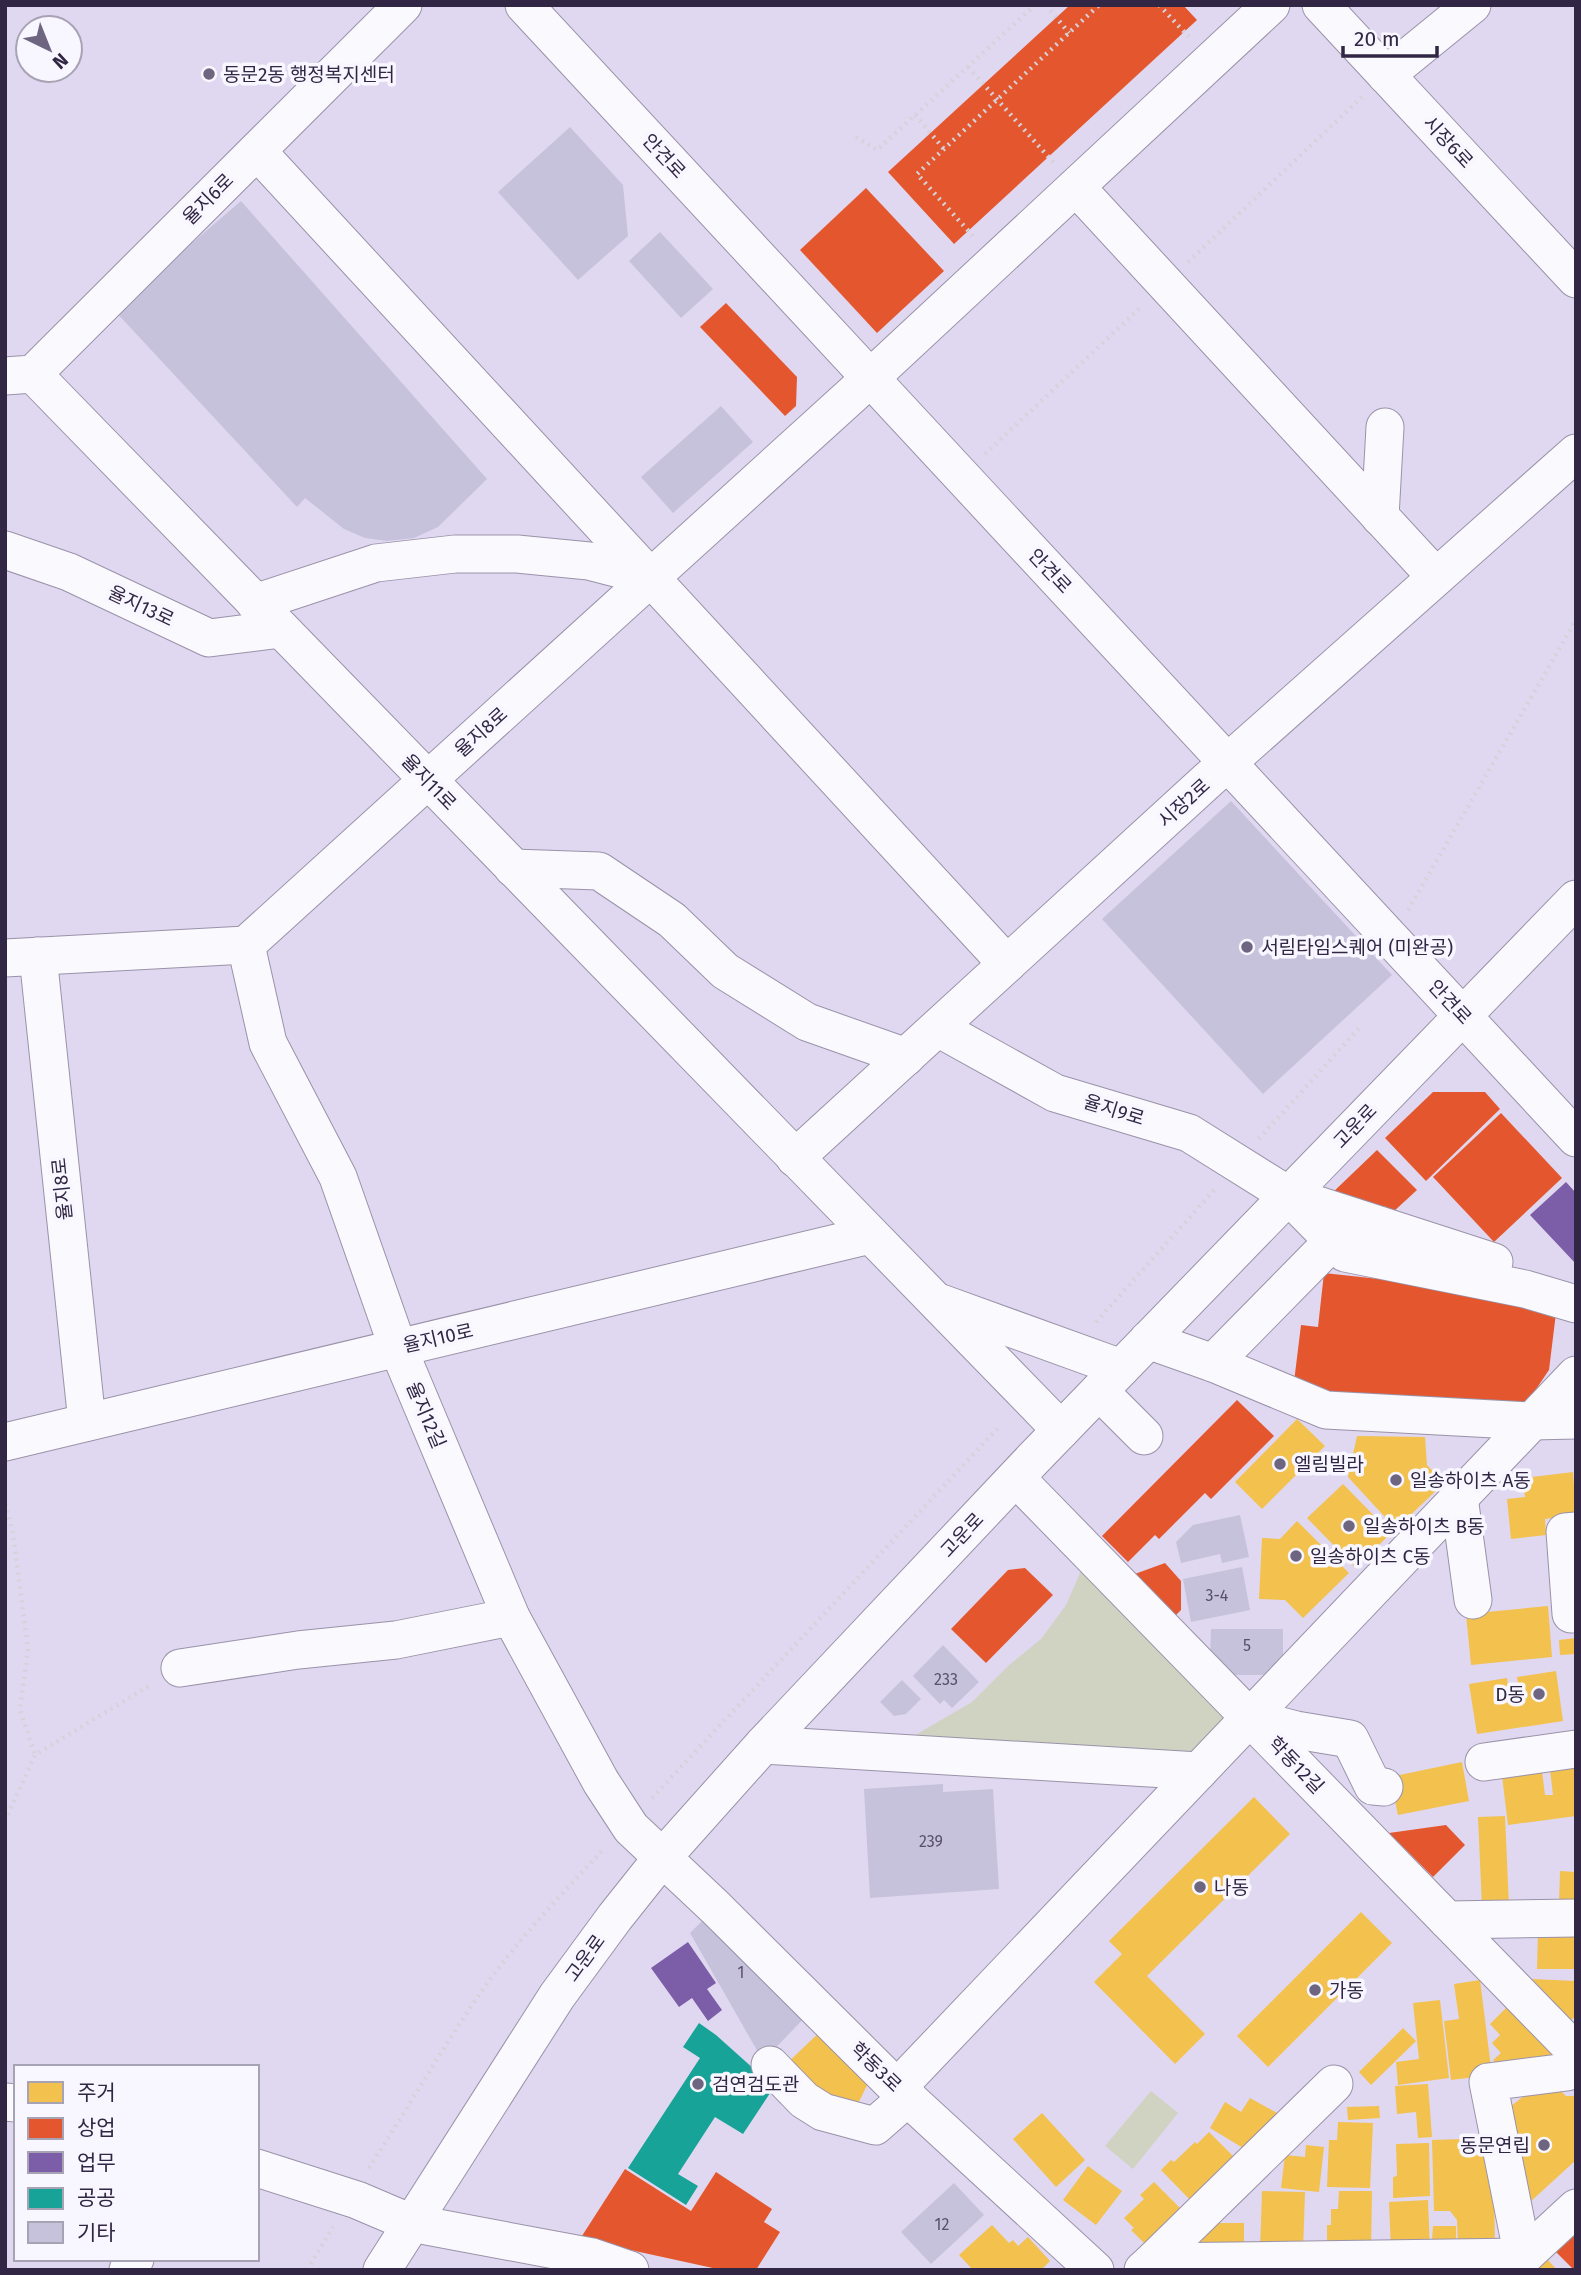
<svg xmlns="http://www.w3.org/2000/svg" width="1581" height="2275" font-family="'Fira Sans','Noto Sans KR',sans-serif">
	<rect width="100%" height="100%" fill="#e0d8f0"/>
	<g fill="#d0d3c2">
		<polygon points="1083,1566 1224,1712 1216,1736 1195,1753 912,1737 972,1702 1008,1666 1041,1639 1066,1605"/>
		<polygon points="1151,2091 1178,2113 1133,2169 1105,2146"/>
	</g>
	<g fill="#f2c14e">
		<polygon points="1297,1419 1325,1446 1262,1509 1235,1482"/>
		<polygon points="1357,1436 1425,1437 1427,1465 1444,1483 1396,1529 1348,1477"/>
		<polygon points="1573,1472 1576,1515 1545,1519 1546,1535 1511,1539 1507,1499 1525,1497 1523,1478"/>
		<polygon points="1343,1484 1391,1533 1356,1568 1307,1518"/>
		<polygon points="1297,1521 1349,1573 1303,1618 1285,1600 1259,1599 1262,1538 1280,1539"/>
		<polygon points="1548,1606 1552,1657 1471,1665 1466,1614"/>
		<polygon points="1576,1638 1576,1654 1560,1655 1559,1640"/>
		<polygon points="1556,1671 1563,1721 1477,1734 1469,1684 1507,1678 1511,1705 1521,1703 1517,1677"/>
		<polygon points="1462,1762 1469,1801 1398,1815 1390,1777"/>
		<polygon points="1576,1767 1576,1816 1508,1825 1502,1776 1542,1771 1545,1795 1553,1795 1550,1770"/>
		<polygon points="1254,1797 1290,1834 1147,1976 1205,2034 1175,2064 1094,1982 1122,1954 1109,1941"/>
		<polygon points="1505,1816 1509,1906 1482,1907 1478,1817"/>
		<polygon points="1560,1871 1576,1872 1576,1906 1559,1906"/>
		<polygon points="1361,1912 1392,1943 1268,2067 1237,2036"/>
		<polygon points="1538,1932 1576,1932 1576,1969 1537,1969"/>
		<polygon points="1532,1979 1576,1981 1576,2016 1571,2020"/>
		<polygon points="1480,1980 1492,2075 1451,2080 1444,2021 1459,2019 1454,1984"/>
		<polygon points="1440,2000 1449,2078 1398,2085 1396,2062 1419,2059 1413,2003"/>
		<polygon points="1510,2004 1560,2057 1504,2073 1493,2060 1501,2053 1492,2043 1500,2035 1490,2024"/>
		<polygon points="824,2028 871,2077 855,2110 781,2069"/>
		<polygon points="1403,2028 1416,2041 1371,2085 1359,2072"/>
		<polygon points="1428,2084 1432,2137 1418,2138 1416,2112 1397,2114 1395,2086"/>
		<polygon points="1539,2084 1554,2084 1566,2096 1576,2096 1576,2160 1529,2203 1506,2110"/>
		<polygon points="1250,2098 1277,2113 1253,2154 1210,2128 1225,2102 1241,2112"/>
		<polygon points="1379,2106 1380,2118 1348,2120 1347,2107"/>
		<polygon points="1042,2113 1085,2160 1056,2187 1013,2139"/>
		<polygon points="1338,2122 1373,2123 1370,2188 1327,2187 1329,2140 1337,2140"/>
		<polygon points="1209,2132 1238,2161 1194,2204 1161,2170 1171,2160 1174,2162 1195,2142 1197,2144"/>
		<polygon points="1493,2138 1495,2249 1458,2250 1457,2220 1450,2211 1434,2211 1432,2140"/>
		<polygon points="1429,2143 1430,2196 1393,2198 1393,2177 1397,2176 1396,2144"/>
		<polygon points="1306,2145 1324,2147 1319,2192 1281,2188 1285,2155 1305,2157"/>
		<polygon points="1088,2166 1122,2191 1096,2225 1063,2200"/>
		<polygon points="1154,2182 1183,2211 1147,2246 1131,2230 1134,2228 1124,2218 1144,2199 1140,2195"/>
		<polygon points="1262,2191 1305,2192 1303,2252 1260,2250"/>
		<polygon points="1339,2191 1372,2191 1371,2249 1327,2248 1327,2225 1331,2225 1331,2209 1338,2209"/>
		<polygon points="1428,2200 1430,2250 1391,2251 1389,2202"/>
		<polygon points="1216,2223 1244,2223 1244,2250 1191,2249"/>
		<polygon points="992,2225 1009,2243 1013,2240 1018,2246 1028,2237 1050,2261 1041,2270 973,2270 959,2255"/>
		<polygon points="1433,2226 1456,2226 1456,2239 1432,2239"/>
		<polygon points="1548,2260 1557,2270 1537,2270"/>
	</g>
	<g fill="#e4572e">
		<polygon points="1070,5 1183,5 1197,20 954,244 888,172"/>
		<polygon points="866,188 944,271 877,333 800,250"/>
		<polygon points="726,303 797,377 796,406 785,416 700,327"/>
		<polygon points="1433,1092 1485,1092 1500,1109 1426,1181 1385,1138"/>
		<polygon points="1501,1113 1562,1178 1494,1242 1433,1177"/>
		<polygon points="1377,1150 1417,1190 1392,1213 1385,1206 1375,1215 1330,1195"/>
		<polygon points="1324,1273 1545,1297 1556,1313 1549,1370 1520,1413 1293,1390 1301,1325 1318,1327"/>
		<polygon points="1237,1400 1274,1436 1211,1499 1205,1493 1159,1539 1155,1535 1128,1562 1102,1536"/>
		<polygon points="1165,1563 1181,1581 1181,1610 1173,1618 1132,1575"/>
		<polygon points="1025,1568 1053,1595 986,1663 951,1629 1008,1570"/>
		<polygon points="1446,1825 1465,1845 1433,1877 1389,1833"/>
		<polygon points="625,2169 691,2211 716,2172 772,2209 764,2222 780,2232 756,2270 722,2270 580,2239"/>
		<polygon points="1576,2232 1576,2270 1574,2270 1556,2252"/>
	</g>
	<g fill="#7b5ea7">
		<polygon points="1566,1182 1576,1193 1576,1264 1530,1215"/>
		<polygon points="688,1942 716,1983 707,1989 722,2010 708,2021 692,1998 679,2007 651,1968"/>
	</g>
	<polygon fill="#17a398" points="699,2023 716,2035 774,2087 743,2134 715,2117 678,2174 698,2186 686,2205 628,2168 700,2058 683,2047"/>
	<g fill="#c6c2db">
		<polygon points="570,127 623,185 628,236 578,280 498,192"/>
		<polygon points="241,201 487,479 438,527 414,538 387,541 365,538 344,529 305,498 297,507 114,310"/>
		<polygon points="660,232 713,289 681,318 629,261"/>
		<polygon points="721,406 753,442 673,513 641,477"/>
		<polygon points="1231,801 1392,975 1263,1094 1102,919"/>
		<polygon points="1240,1515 1249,1557 1222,1563 1220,1554 1181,1563 1176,1542 1193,1525"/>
		<polygon points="1242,1567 1250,1610 1191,1622 1183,1579"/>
		<polygon points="1211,1629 1283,1629 1283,1675 1229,1675 1210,1661"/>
		<polygon points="943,1645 979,1682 952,1708 944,1700 940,1704 913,1676"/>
		<polygon points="902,1680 921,1699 906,1714 894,1716 880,1702"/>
		<polygon points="943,1784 943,1792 993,1789 999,1889 870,1898 864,1789"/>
		<polygon points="709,1914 810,2012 763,2061 690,1933"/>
		<polygon points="954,2183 984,2215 931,2264 901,2232"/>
	</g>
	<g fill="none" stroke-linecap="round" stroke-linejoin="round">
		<defs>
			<g id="minor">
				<polyline points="524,5 1576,1138"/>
				<polyline points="1321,5 1576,279"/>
				<polyline points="1386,75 1472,5"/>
				<polyline points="257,151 1007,964"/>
				<polyline points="1076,187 1436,577"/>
				<polyline points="33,374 1061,1430"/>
				<polyline points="5,376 33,374 403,5"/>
				<polyline points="1380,517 1385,427"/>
				<polyline points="5,550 69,572 209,638 281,629"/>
				<polyline points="255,603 376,563 455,554 517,554 589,561 651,577"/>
				<polyline points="513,868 599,871 672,920 725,971 807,1022 906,1057"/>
				<polyline points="246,945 268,1043 338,1177 398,1348 511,1617 601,1782 631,1828 716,1908 897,2088 1095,2270"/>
				<polyline points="38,956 87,1422"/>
				<polyline points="5,958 246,945 853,394 1271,5"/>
				<polyline points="938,1028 1055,1093 1189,1133 1288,1195 1345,1253 1525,1289 1576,1304"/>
				<polyline points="795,1158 1209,779 1576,453"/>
				<polyline points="1293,1197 1494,1262"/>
				<polyline points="941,1303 1121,1368"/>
				<polyline points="1148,1340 1213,1363 1326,1410 1532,1421 1576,1420"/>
				<polyline points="1213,1363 1333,1241"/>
				<polyline points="1099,1391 1144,1436"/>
				<polyline points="5,1442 870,1235"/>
				<polyline points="1016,1478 1576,2052"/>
				<polyline points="1459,1497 1473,1600"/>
				<polyline points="1576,1531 1565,1532 1571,1614 1576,1613"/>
				<polyline points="180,1668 298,1650 396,1640 511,1617"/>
				<polyline points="1250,1718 1296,1730 1350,1739 1373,1786 1384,1787"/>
				<polyline points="763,1745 1199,1771"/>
				<polyline points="1484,1762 1576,1749"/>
				<polyline points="1447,1920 1576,1918"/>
				<polyline points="770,2065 804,2100 823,2112 875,2126 908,2097"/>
				<polyline points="897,2088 1576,1375"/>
				<polyline points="5,2102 16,2103"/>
				<polyline points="257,2168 357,2200 411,2223 592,2257 630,2270"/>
				<polyline points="1523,2257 1488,2082 1567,2072"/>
				<polyline points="1152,2262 1334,2084"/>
				<polyline points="128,2270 135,2259"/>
				<polyline points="382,2270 557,1996 615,1917 662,1858 763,1745 1032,1460 1576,899"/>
				<polyline points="1143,2270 1152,2262 1523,2257 1576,2208"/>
			</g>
		</defs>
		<use href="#minor" stroke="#9a92a9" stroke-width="39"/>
		<g stroke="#d5d2da" stroke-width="4.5" stroke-dasharray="2 5" stroke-linecap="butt">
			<polyline points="1046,5 1069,33"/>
			<polyline points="1159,5 1189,37"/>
			<polyline points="968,67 1054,163"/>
			<polyline points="915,115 944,149"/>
			<polyline points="856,137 877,150 1035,5"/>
			<polyline points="973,236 917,174 1099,5"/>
			<polyline points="1188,262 1362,97"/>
			<polyline points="985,454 1141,307"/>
			<polyline points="1408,910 1576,620"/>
			<polyline points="1259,1139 1359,1028"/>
			<polyline points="1096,1322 1216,1188"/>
			<polyline points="5,1504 13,1533 28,1649 20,1709 35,1755"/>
			<polyline points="652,1798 998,1428"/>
			<polyline points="5,1821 35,1755 152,1684"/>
			<path d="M369,2168C414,2099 454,2026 504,1961C535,1922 570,1885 604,1849"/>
			<polyline points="307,2270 333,2227"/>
		</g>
		<use href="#minor" stroke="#faf9fd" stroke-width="37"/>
	</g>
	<g fill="#6e6580" stroke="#f8f6fe" stroke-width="2.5">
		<circle cx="209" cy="74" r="7"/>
		<circle cx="1247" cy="947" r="7"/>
		<circle cx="1280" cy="1464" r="7"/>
		<circle cx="1396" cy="1480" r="7"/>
		<circle cx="1349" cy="1526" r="7"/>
		<circle cx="1296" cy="1556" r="7"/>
		<circle cx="1539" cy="1694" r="7"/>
		<circle cx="1200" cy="1887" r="7"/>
		<circle cx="1315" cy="1990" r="7"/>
		<circle cx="698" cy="2084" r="7"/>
		<circle cx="1544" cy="2145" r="7"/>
	</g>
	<g text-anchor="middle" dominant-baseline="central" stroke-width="7" stroke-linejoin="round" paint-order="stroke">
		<g font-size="16" fill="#58506c">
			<text x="1217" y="1595">3-4</text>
			<text x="1247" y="1645">5</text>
			<text x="946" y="1679">233</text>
			<text x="931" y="1841">239</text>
			<text x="741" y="1972">1</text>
			<text x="942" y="2224">12</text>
		</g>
		<g font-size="19" fill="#312744" stroke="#f8f6fe" text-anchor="start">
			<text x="223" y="74">동문2동 행정복지센터</text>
			<text x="1261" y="947">서림타임스퀘어 (미완공)</text>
			<text x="1294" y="1464">엘림빌라</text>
			<text x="1410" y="1480">일송하이츠 A동</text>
			<text x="1363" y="1526">일송하이츠 B동</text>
			<text x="1310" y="1556">일송하이츠 C동</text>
			<text x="1525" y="1694" text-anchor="end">D동</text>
			<text x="1214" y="1887">나동</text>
			<text x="1329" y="1990">가동</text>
			<text x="712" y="2084">검연검도관</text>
			<text x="1530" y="2145" text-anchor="end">동문연립</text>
		</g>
		<g font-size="19" fill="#312744" stroke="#f8f6fe">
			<text transform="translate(1448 142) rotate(47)">시장6로</text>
			<text transform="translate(664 156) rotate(47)">안견로</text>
			<text transform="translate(208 199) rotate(-45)">율지6로</text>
			<text transform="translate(1050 571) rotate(47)">안견로</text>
			<text transform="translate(141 606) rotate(25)">율지13로</text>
			<text transform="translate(481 732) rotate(-42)">율지8로</text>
			<text transform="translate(429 782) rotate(46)">율지11로</text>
			<text transform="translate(1184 803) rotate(-42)">시장2로</text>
			<text transform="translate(1450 1002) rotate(47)">안견로</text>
			<text transform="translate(1114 1110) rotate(17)">율지9로</text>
			<text transform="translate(1355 1126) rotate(-46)">고운로</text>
			<text transform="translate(62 1189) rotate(-96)">율지8로</text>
			<text transform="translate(438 1338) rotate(-13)">율지10로</text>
			<text transform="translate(426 1415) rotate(67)">율지12길</text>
			<text transform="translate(962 1535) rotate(-47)">고운로</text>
			<text transform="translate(1296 1765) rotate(46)">학동12길</text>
			<text transform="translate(585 1958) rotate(-54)">고운로</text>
			<text transform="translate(876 2067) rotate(44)">학동3로</text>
		</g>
	</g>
	<rect width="1581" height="2275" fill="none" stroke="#312744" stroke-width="14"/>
	<rect x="14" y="2065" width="245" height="196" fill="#f8f6fe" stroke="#a8a3b4" stroke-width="2"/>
	<rect x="28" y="2082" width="35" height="21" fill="#f2c14e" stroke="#a8a3b4" stroke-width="2"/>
	<text x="77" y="2100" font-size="21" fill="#312744">주거</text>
	<rect x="28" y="2118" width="35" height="21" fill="#e4572e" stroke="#a8a3b4" stroke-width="2"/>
	<text x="77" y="2135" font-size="21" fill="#312744">상업</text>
	<rect x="28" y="2152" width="35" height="21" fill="#7b5ea7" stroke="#a8a3b4" stroke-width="2"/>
	<text x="77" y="2170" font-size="21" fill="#312744">업무</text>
	<rect x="28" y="2188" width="35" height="21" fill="#17a398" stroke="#a8a3b4" stroke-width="2"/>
	<text x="77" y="2205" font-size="21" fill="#312744">공공</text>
	<rect x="28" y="2222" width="35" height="21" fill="#c6c2db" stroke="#a8a3b4" stroke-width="2"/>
	<text x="77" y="2240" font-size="21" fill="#312744">기타</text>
	<g transform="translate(49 49) rotate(137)"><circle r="33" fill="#f8f6fe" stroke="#a8a3b4" stroke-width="2"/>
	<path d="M0-5L12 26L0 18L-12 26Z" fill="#6e6580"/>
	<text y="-10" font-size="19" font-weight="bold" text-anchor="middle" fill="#312744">N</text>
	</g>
	<path d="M1343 46v10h94v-10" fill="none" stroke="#312744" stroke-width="3.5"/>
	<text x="1354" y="46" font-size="21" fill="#312744" stroke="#f8f6fe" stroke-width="5" paint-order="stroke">20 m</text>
</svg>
